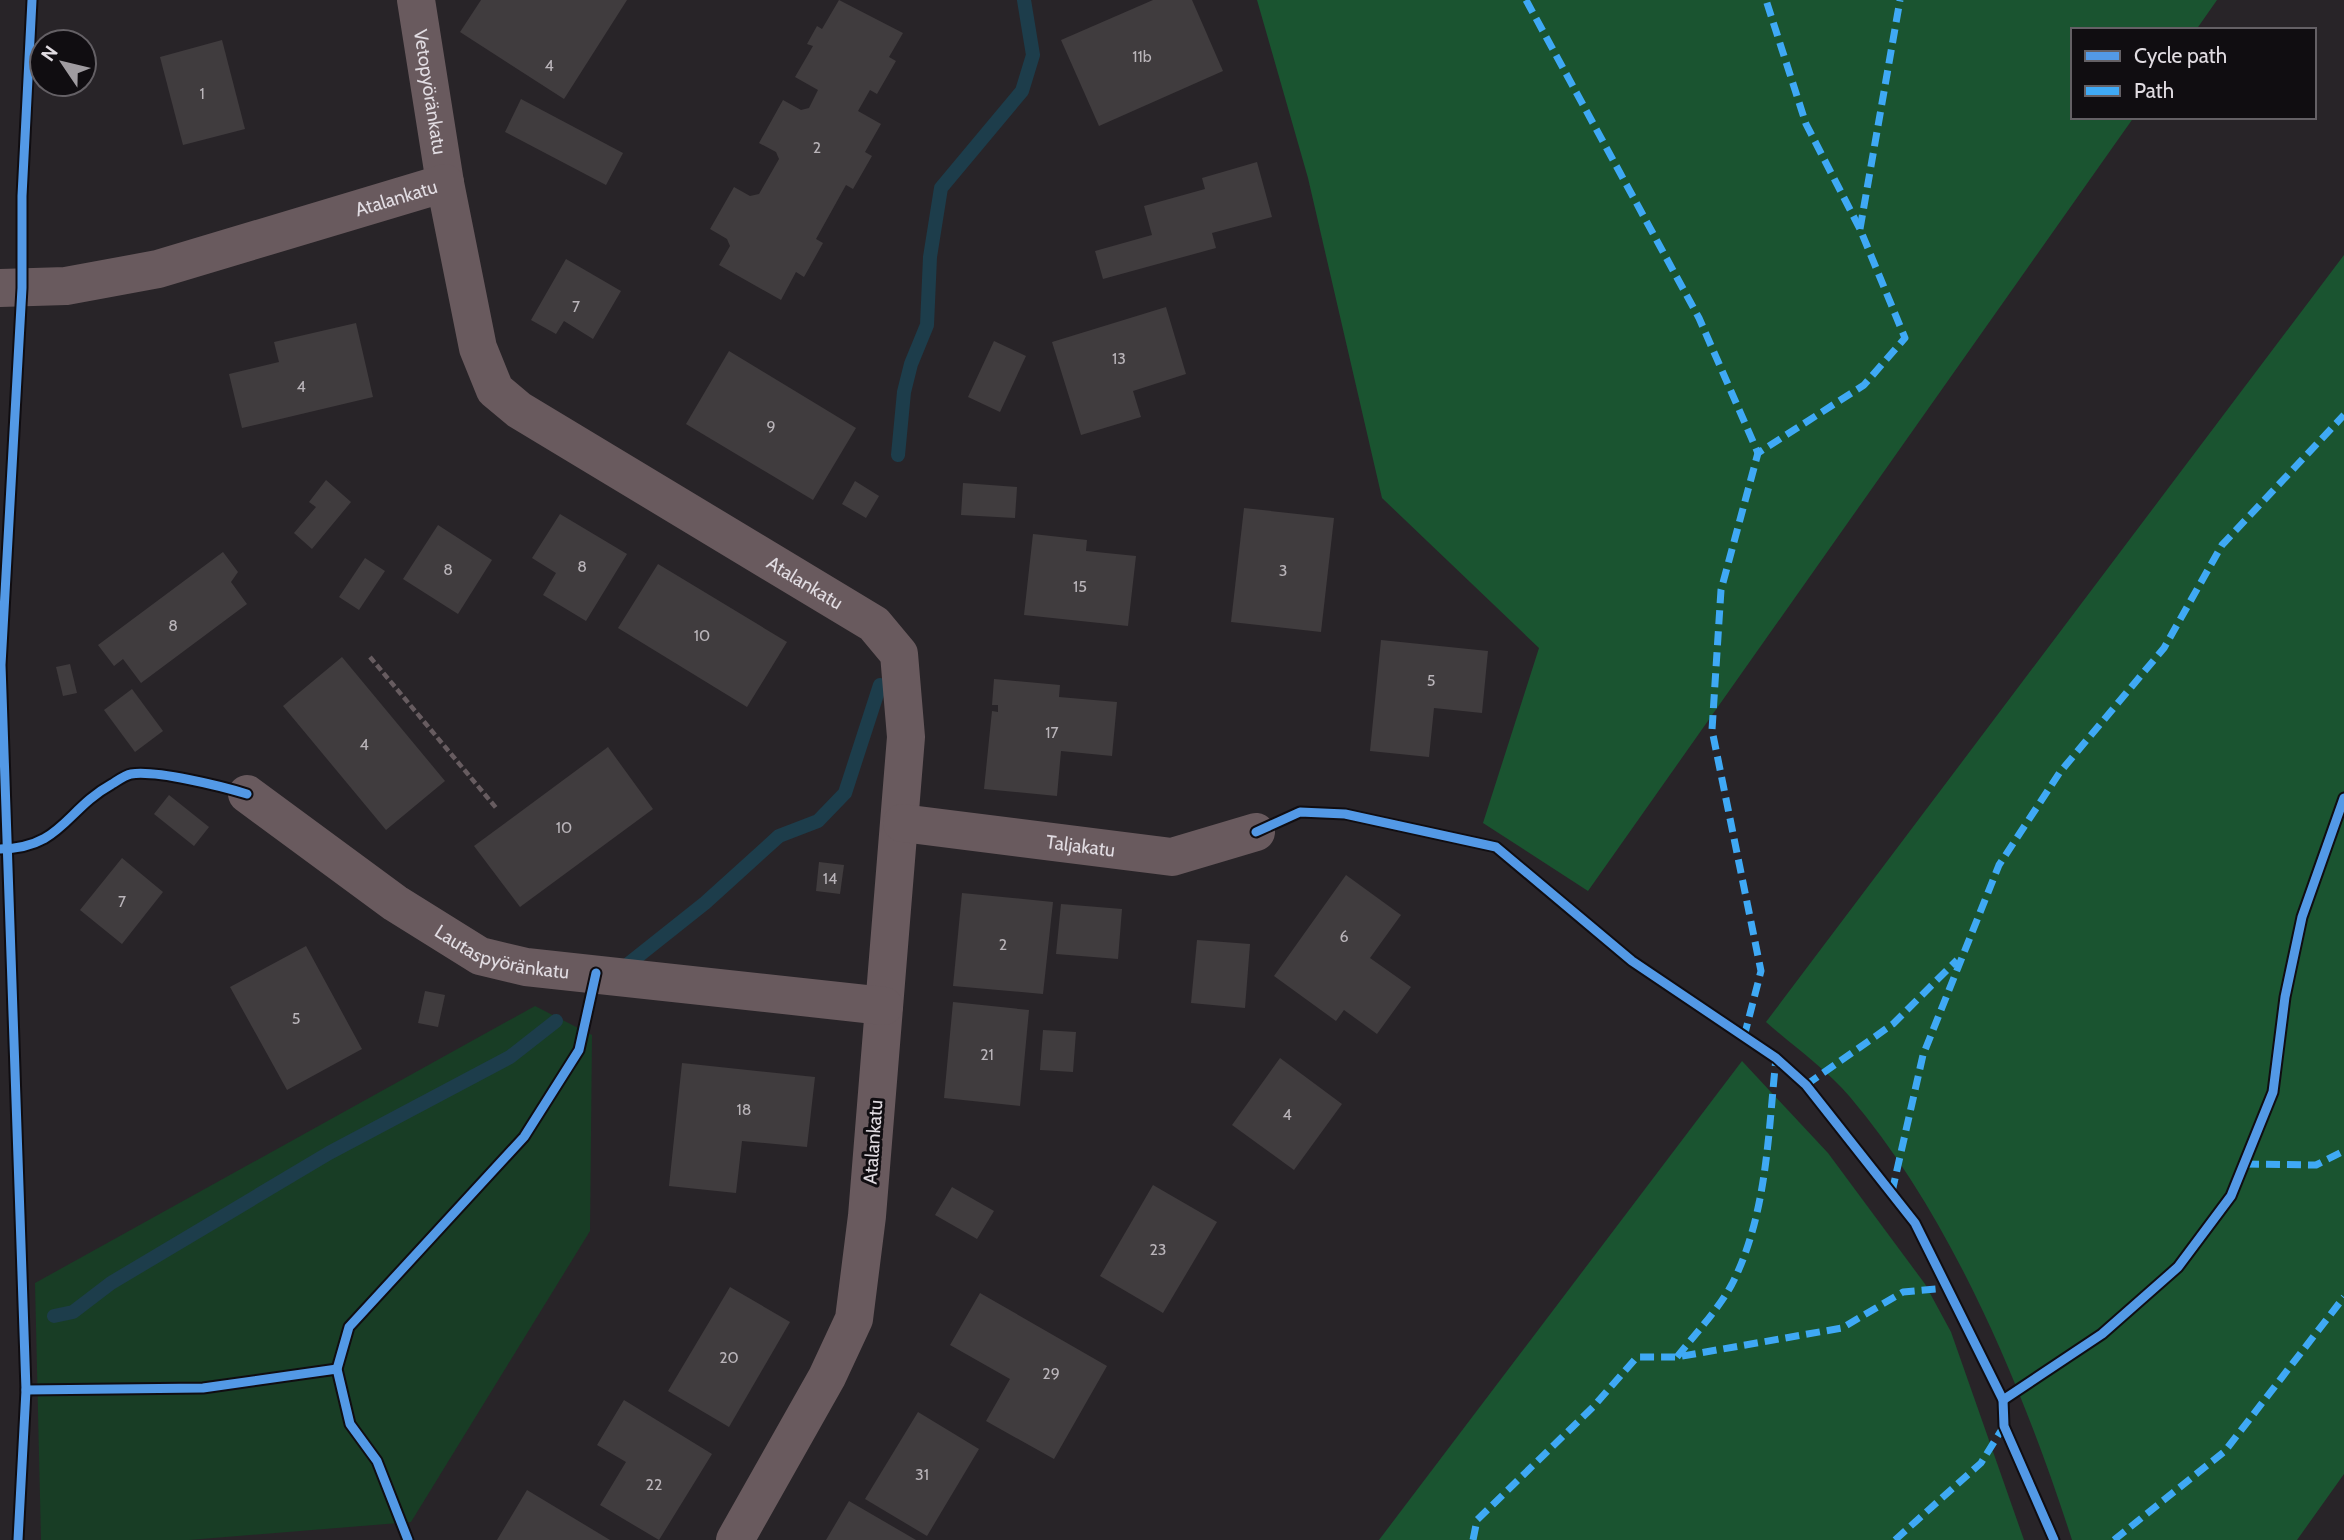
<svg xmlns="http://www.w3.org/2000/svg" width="2344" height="1540" font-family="Cabin,sans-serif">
	<rect width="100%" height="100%" fill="#282428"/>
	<polygon fill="#183d25" points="535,1006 592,1035 590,1231 411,1522 189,1540 41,1540 35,1283"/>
	<g fill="#1a5430">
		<polygon points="1257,0 2217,0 2196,30 2073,30 2073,117 2134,117 1588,891 1483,823 1539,648 1382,498 1308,178"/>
		<path d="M2344,255V1474L2297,1540H2072C2024,1391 1952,1217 1850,1097C1826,1069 1793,1046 1766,1022Z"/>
		<polygon points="1742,1061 1828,1153 1925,1284 1951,1332 2024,1540 1379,1540"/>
	</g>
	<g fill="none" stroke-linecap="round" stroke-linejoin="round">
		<g stroke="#1d3d4b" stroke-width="14">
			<polyline points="898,455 904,392 911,364 927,325 930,257 941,188 1022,91 1033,55 1024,0"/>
			<polyline points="627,965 705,903 779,836 818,821 845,793 880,685"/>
			<polyline points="54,1316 73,1312 111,1283 329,1153 510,1057 556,1021"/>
		</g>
	</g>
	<g fill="#403c3e">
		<polygon points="481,0 627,0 564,99 460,32"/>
		<polygon points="839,0 903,33 889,57 896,61 877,94 870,90 858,111 881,124 865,152 872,156 853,189 846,185 816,239 823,243 804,277 796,272 781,300 719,265 730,246 727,239 710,229 734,187 750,196 759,194 779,159 776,152 759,143 783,100 801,110 809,108 818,90 795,77 813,46 807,44 817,26 822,29"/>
		<polygon points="1153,0 1192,0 1223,71 1099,126 1061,40"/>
		<polygon points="222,40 245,129 183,145 160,57"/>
		<polygon points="521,99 623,153 606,185 505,132"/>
		<polygon points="1257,162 1272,217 1212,233 1216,248 1103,279 1095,251 1152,235 1144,206 1205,189 1202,178"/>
		<polygon points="566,259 621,291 593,339 564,321 556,334 531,320"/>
		<polygon points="1166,307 1186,374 1133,391 1141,417 1081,435 1052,342"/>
		<polygon points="356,323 373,397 242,428 229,374 279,362 274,342"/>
		<polygon points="994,341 1026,356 1000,412 968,397"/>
		<polygon points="729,351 856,428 813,500 686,424"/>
		<polygon points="326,480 351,502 312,549 294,533 316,507 309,502"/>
		<polygon points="855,481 879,496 866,518 842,504"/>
		<polygon points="963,483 1017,487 1015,518 961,515"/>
		<polygon points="1244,508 1334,518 1321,632 1231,622"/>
		<polygon points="560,514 627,554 586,621 543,595 556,573 532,558"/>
		<polygon points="438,525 492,560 458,614 403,579"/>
		<polygon points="1033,534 1087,540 1086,551 1136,556 1128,626 1024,615"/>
		<polygon points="223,552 238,572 231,582 247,604 141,683 123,659 114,666 98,645"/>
		<polygon points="365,558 385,571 359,610 339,597"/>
		<polygon points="658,564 787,642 747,707 618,628"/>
		<polygon points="1381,640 1488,651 1482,713 1434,708 1429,757 1370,751"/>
		<polygon points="342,657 445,781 386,830 283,706"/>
		<polygon points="70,664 77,693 63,696 56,667"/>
		<polygon points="994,679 1060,685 1059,697 1117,702 1112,756 1061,751 1057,796 984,789 992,711 998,712 998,705 992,705"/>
		<polygon points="132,689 163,731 135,752 104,710"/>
		<polygon points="608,747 653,809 520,907 474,846"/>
		<polygon points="169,795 209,827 194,846 154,814"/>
		<polygon points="122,858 163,892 122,944 80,910"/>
		<polygon points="819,862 844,865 840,894 816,891"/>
		<polygon points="1346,875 1401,915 1370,958 1411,987 1377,1034 1344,1010 1336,1021 1274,976"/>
		<polygon points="962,893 1053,902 1043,994 953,986"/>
		<polygon points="1061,904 1122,909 1118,959 1056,954"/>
		<polygon points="1197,940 1250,944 1245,1008 1191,1003"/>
		<polygon points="306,946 362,1049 287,1090 230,987"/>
		<polygon points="425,991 445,995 438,1027 418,1023"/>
		<polygon points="953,1002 1029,1010 1020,1106 944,1098"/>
		<polygon points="1043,1030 1076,1032 1073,1072 1040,1070"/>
		<polygon points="1280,1058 1342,1104 1294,1170 1232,1125"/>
		<polygon points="682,1063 815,1077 807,1147 742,1141 736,1193 669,1186"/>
		<polygon points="1153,1185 1217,1222 1163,1313 1100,1276"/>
		<polygon points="952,1187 994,1211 977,1239 935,1215"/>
		<polygon points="730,1287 790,1322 729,1427 668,1391"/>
		<polygon points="980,1293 1107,1366 1054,1459 986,1421 1010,1379 950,1345"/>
		<polygon points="624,1400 712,1454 659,1540 600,1505 626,1462 597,1445"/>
		<polygon points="918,1412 979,1449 927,1536 865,1499"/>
		<polygon points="527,1490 610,1540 497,1540"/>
		<polygon points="849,1501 916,1540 826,1540"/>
	</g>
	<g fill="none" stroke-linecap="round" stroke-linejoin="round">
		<polyline stroke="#675c60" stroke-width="4.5" stroke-dasharray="7 3.5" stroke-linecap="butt" points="370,657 497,809"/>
		<g stroke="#695a5e" stroke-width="38">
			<path id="s1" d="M416,0L445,183"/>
			<path id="s2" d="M0,288L66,286L158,269L445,183L478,348L495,390L519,410L874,624L899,654L906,737L867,1216L854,1319L827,1377L735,1540"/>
			<path id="s3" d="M247,794L395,903L480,956L526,967L884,1006"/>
			<path id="s4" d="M902,823L1172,857L1256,832"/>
		</g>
		<g stroke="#3fa9f5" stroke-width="7" stroke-dasharray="14 7" stroke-linecap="butt">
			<polyline points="1526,0 1699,318 1758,453"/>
			<polyline points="1860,229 1900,0"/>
			<polyline points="1744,1037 1761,971 1712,730 1721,590 1758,453 1864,385 1905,338 1860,229 1806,124 1766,0"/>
			<polyline points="1806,1085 1893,1024 1957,960"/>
			<polyline points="2245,1164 2316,1165 2344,1151"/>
			<polyline points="1892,1192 1923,1055 1999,865 2060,772 2164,648 2222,545 2344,415"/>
			<path d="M1677,1357C1695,1334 1718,1310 1732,1284C1767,1215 1768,1135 1776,1058"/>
			<polyline points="1473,1540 1477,1520 1593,1407 1637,1357 1677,1357 1842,1328 1903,1292 1947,1288"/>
			<polyline points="1895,1540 1981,1463 2004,1426"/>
			<polyline points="2114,1540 2225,1451 2344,1297"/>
		</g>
		<defs>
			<g id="cycleway">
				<polyline points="1256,832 1300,812 1345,814 1496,847 1632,961 1776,1058 1806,1085 1915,1223 2003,1400 2004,1426 2054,1540"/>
				<path d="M0,849C62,848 65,810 112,784C117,781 125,775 131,774C156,770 221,786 247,794"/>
				<polyline points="26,1390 203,1388 337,1369"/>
				<polyline points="2003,1400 2102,1334 2178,1267 2231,1196 2273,1092 2285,997 2302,917 2344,798"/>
				<polyline points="18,1540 26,1390 1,665 22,288 22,196 32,0"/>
				<polyline points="408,1540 377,1461 350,1424 337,1369 349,1327 524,1137 579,1050 596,973"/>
			</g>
		</defs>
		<use href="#cycleway" stroke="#100d11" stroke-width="13"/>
		<use href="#cycleway" stroke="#5399e6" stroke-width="9"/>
	</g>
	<g text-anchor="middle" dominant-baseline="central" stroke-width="6" stroke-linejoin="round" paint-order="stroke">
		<g font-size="16" fill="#b9b4b9">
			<text x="1142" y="56">11b</text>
			<text x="549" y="65">4</text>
			<text x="202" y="93">1</text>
			<text x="817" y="147">2</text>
			<text x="576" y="306">7</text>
			<text x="1119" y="358">13</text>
			<text x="301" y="386">4</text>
			<text x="771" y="426">9</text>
			<text x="582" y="566">8</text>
			<text x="448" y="569">8</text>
			<text x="1283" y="570">3</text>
			<text x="1080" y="586">15</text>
			<text x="173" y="625">8</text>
			<text x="702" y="635">10</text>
			<text x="1431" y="680">5</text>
			<text x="1052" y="732">17</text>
			<text x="364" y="744">4</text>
			<text x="564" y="827">10</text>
			<text x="830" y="878">14</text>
			<text x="122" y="901">7</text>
			<text x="1344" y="936">6</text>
			<text x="1003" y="944">2</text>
			<text x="296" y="1018">5</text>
			<text x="987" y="1054">21</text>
			<text x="744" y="1109">18</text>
			<text x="1287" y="1114">4</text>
			<text x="1158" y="1249">23</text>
			<text x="729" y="1357">20</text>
			<text x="1051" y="1373">29</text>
			<text x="922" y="1474">31</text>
			<text x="654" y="1484">22</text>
		</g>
		<g font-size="19" fill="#e1dce2" stroke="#100d11">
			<text stroke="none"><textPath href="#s1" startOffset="93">Vetopyöränkatu</textPath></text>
			<text stroke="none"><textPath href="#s2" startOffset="408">Atalankatu</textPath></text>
			<text stroke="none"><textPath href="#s2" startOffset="1038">Atalankatu</textPath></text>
			<text stroke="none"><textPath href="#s4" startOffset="180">Taljakatu</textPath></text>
			<text stroke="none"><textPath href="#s3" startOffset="304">Lautaspyöränkatu</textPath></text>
			<text transform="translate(873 1142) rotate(-86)">Atalankatu</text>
		</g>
	</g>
	<rect x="2071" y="28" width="245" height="91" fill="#100d11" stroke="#646065" stroke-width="2"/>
	<rect x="2085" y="51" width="35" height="10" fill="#5399e6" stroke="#646065" stroke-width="2"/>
	<text x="2134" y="63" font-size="21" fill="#e1dce2">Cycle path</text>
	<rect x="2085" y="86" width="35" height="10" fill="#3fa9f5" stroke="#646065" stroke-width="2"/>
	<text x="2134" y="98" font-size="21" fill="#e1dce2">Path</text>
	<g transform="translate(63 63) rotate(305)"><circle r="33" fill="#100d11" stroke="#646065" stroke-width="2"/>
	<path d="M0-5L12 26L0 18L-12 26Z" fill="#a09ca1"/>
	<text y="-10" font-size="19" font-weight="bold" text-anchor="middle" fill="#e1dce2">N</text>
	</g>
</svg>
